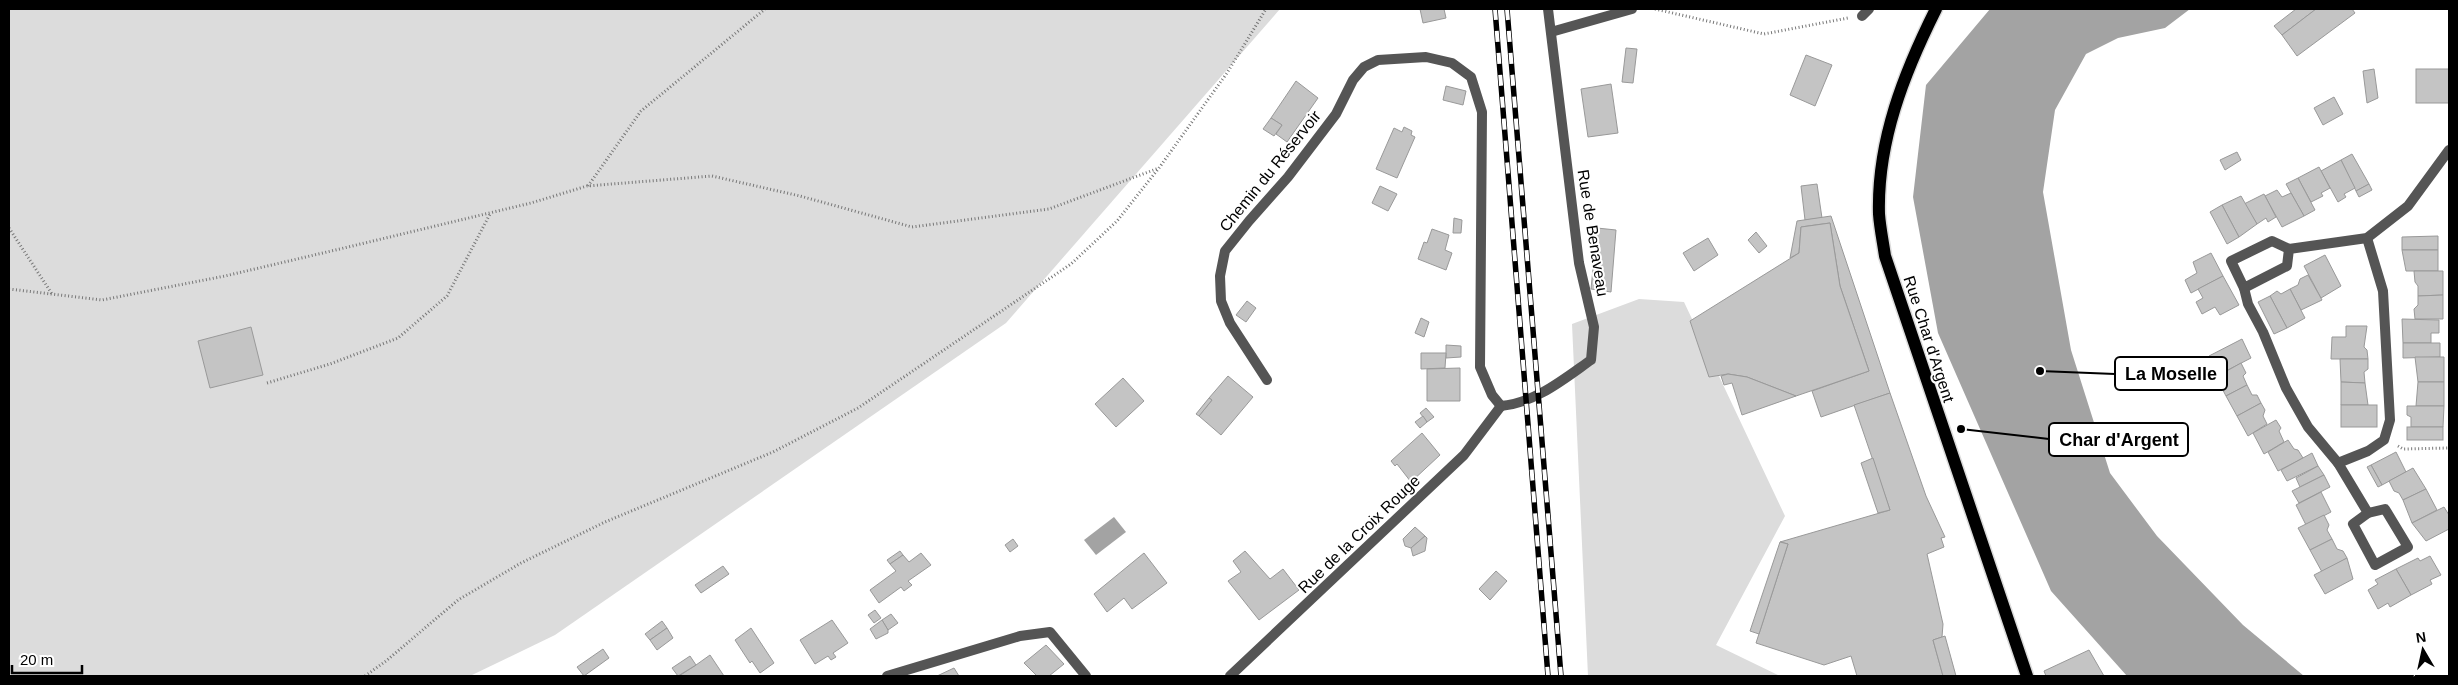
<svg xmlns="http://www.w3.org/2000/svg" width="2458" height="685" font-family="Helvetica,sans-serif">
	<rect width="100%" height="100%" fill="#fff"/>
	<g fill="#dcdcdc">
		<polygon points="9,9 1280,9 1006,323 555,635 470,676 9,676"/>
		<polygon points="1639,299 1684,302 1785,516 1716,645 1780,676 1588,676 1572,324"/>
	</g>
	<g fill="#a3a3a3">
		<polygon points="1990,9 2190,9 2165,28 2118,38 2086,54 2055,110 2043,192 2071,350 2110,473 2157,536 2243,625 2304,676 2127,676 2051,591 1938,333 1913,197 1926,85"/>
		<polygon points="1114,517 1126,532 1096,555 1084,540"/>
	</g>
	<g fill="#c4c4c4" stroke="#999">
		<polygon points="1420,9 1444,9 1446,18 1423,23"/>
		<polygon points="2296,9 2316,9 2282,35 2274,26"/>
		<polygon points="2316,9 2352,9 2355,13 2297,56 2282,35"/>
		<polygon points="1626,48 1637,49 1633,83 1622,82"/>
		<polygon points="1806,55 1832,65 1815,106 1790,95"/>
		<polygon points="2374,69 2378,98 2367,103 2363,71"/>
		<rect x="2416" y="69" width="33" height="34"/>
		<polygon points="1296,81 1318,98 1287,142 1276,134 1282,125 1271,118"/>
		<polygon points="1611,84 1618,133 1588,137 1581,89"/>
		<polygon points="1446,86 1466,91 1463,105 1443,100"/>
		<polygon points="2334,97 2343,114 2323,125 2314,108"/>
		<polygon points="1271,118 1282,125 1274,136 1263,129"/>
		<polygon points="1404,127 1412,131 1411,135 1415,137 1397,178 1376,169 1394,128 1402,132"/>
		<polygon points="2237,152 2241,160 2225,170 2220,160"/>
		<polygon points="2352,154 2369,184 2356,191 2341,160"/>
		<polygon points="2341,160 2355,188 2344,194 2346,197 2338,202 2321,171"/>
		<polygon points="2319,167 2330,188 2321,193 2323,196 2311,202 2298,178"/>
		<polygon points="2298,178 2315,210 2304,216 2286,184"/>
		<polygon points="1817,184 1822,218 1805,220 1801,186"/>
		<polygon points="2369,184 2372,190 2359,197 2356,191"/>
		<polygon points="1380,186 1397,194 1388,211 1372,203"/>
		<polygon points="2277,190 2282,197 2291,193 2304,216 2282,227 2265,196"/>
		<polygon points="2264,194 2276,217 2268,222 2266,218 2257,224 2244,204"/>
		<polygon points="2241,196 2257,224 2239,237 2222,205"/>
		<polygon points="2222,205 2239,237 2227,244 2210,212"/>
		<polygon points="1831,216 1890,393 1821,417 1812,391 1869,371 1840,286 1830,223 1801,227 1799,253 1790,258 1797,221"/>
		<polygon points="1454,218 1462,220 1461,233 1453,233"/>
		<polygon points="1830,223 1840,286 1869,371 1796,396 1747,377 1728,374 1709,377 1690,321 1799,253 1801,227"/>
		<polygon points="1597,228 1616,230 1611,292 1591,289"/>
		<polygon points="1432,229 1449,235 1445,250 1452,253 1446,270 1418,259 1424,242 1427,243"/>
		<polygon points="1756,232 1767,246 1759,253 1748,240"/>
		<polygon points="2438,236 2438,250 2402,250 2402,237"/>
		<polygon points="1708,238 1718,255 1694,271 1683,253"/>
		<polygon points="2402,250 2438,250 2438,271 2406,271"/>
		<polygon points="2211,253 2223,276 2191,293 2185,280 2197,273 2193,262"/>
		<polygon points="2325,255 2341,286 2321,298 2304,266"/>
		<polygon points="2414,271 2443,271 2443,295 2418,296 2418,286 2415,282"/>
		<polygon points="2308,275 2322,300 2301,310 2290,289 2298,285 2300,279"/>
		<polygon points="2223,276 2239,305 2220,315 2215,307 2202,314 2196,302 2203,298 2198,289"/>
		<polygon points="2290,289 2305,318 2287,328 2270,296 2277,291 2281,294"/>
		<polygon points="2443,295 2443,319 2415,319 2414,309 2418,305 2418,296"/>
		<polygon points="2270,296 2287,328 2274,334 2258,302"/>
		<polygon points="1247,301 1256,308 1246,322 1236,315"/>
		<polygon points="1421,318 1429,322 1424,337 1415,333"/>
		<polygon points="2402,319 2439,320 2439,333 2431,333 2431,343 2403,343"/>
		<polygon points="2346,326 2367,326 2364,347 2367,350 2368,359 2331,359 2332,337 2346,337"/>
		<polygon points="251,327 263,375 210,388 198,341"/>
		<polygon points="2242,339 2251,358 2220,374 2209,356"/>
		<polygon points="2403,343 2440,343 2440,357 2403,358"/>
		<polygon points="1446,345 1461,346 1461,357 1446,358"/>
		<polygon points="1421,353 1446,353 1445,368 1421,369"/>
		<polygon points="2415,357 2444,357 2444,382 2418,382"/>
		<polygon points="2340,359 2368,359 2368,369 2364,372 2365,383 2341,382"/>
		<polygon points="2241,363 2246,373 2243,376 2247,385 2226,396 2216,377"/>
		<polygon points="1460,368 1460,401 1427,401 1427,369"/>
		<polygon points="1728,374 1747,377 1796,396 1742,415 1732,383 1724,385 1721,376"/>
		<polygon points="1228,376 1253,397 1221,435 1199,416 1212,400 1209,398"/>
		<polygon points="1123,378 1144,401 1116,427 1095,404"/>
		<polygon points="2341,382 2365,383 2368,405 2341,405"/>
		<polygon points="2418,382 2444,382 2444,406 2416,406"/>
		<polygon points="2247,385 2252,395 2257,395 2261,403 2237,416 2226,396"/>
		<polygon points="1890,393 1926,496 1945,537 1941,538 1944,547 1927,554 1943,624 1942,637 1933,640 1943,676 1857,676 1851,656 1824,665 1756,643 1788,544 1780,542 1890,510 1854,405"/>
		<polygon points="1209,398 1212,400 1199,416 1196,414"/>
		<polygon points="2261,403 2265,410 2263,416 2267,424 2248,436 2237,416"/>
		<rect x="2341" y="405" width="36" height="22"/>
		<polygon points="2407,406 2444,406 2443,427 2411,427 2411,417 2407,415"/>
		<polygon points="1426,408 1434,417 1427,422 1420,413"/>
		<polygon points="1423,416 1427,422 1420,428 1415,422"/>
		<polygon points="2276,420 2281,428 2279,431 2284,442 2264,454 2253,433"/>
		<rect x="2407" y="427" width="36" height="13"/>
		<polygon points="1422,433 1440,455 1411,482 1397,464 1395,466 1391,461"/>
		<polygon points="2288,440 2294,449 2298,450 2303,458 2278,471 2268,452"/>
		<polygon points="2396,452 2406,472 2382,485 2371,465"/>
		<polygon points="2312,453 2318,466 2287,481 2281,470"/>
		<polygon points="1873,458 1890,510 1878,513 1861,463"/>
		<polygon points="2371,465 2382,485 2378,487 2367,467"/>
		<polygon points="2318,466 2324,475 2300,487 2296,478"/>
		<polygon points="2413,468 2426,489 2403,500 2399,493 2394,491 2389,481"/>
		<polygon points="2324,475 2330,487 2299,503 2292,491"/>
		<polygon points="2426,489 2437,510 2412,523 2403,500"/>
		<polygon points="2321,492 2331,512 2306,525 2296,505"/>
		<polygon points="2444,507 2449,515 2449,529 2426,541 2412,523"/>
		<polygon points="2324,515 2329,525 2327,530 2332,539 2310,550 2298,528"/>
		<polygon points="1415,527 1425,536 1411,548 1405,546 1403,539"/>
		<polygon points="1425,536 1427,538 1425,551 1413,556 1411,548"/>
		<polygon points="1013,539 1018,546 1010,552 1005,545"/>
		<polygon points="2332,539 2337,549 2343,551 2347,558 2322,572 2310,550"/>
		<polygon points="1780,542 1788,544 1759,634 1750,631"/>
		<polygon points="900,551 903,555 890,564 887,560"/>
		<polygon points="1245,551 1270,579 1283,569 1299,590 1259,620 1228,581 1241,572 1233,561"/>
		<polygon points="921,553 931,565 908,581 912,585 904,591 901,587 879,603 870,590 896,571 890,564 903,555 909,562"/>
		<polygon points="1144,553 1167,583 1132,609 1124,598 1107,612 1094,594"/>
		<polygon points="2430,556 2441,575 2430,580 2432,584 2411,595 2396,569 2418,558 2420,561"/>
		<polygon points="2347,558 2353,579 2325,594 2314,575"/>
		<polygon points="723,566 729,574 701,593 695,585"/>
		<polygon points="2396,569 2411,595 2390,607 2388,603 2378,609 2368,590 2378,584 2375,580"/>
		<polygon points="1496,571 1507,581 1490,600 1479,589"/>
		<polygon points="875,610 881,618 874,623 868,615"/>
		<polygon points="891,614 898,623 888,630 882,620"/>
		<polygon points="832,620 848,643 833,653 836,657 831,660 828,656 815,664 800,640"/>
		<polygon points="882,620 888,630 888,633 876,639 870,629"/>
		<polygon points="662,621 667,628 650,640 645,634"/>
		<polygon points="667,628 673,638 657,650 650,640"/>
		<polygon points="751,628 774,663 760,673 752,661 750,663 735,640"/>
		<polygon points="1945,636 1956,676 1943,676 1933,640"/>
		<polygon points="1046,645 1064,664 1049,676 1037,676 1024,663"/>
		<polygon points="603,649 609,658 584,676 577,667"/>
		<polygon points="2089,650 2104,676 2046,676 2044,671"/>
		<polygon points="710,655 724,676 679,676 696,665"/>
		<polygon points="690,656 696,665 678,676 672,668"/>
		<polygon points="954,668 959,676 937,676"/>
	</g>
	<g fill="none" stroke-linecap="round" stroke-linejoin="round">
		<defs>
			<path id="primary" d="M1936,9C1904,73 1877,141 1879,214C1880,228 1883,242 1885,256L2027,676"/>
		</defs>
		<use href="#primary" stroke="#dbdbdb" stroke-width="15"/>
		<g stroke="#777" stroke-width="3" stroke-dasharray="1 2.5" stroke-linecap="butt">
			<polyline points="1655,9 1764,34 1848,18"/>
			<polyline points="588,186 641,111 765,9"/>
			<polyline points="9,228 52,294"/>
			<polyline points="9,289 102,300 225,276 344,248 531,203 587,186 712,176 800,196 912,227 1049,209 1159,168"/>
			<polyline points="267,383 330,364 398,338 447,296 490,214"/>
			<polyline points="2398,446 2403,449 2449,448"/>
			<polyline points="365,676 386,661 458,600 521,563 605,522 773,452 858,408 1071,264 1117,221 1159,168 1227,73 1266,9"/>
		</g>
		<g stroke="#555" stroke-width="10">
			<polyline points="1862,16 1869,9"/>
			<polyline points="1551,32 1632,9"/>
		</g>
		<g stroke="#555" stroke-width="10">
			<polyline points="2289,249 2287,266 2244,288 2231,261 2272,241 2289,249 2367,238 2408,206 2449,150"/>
			<polyline points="2244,288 2248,304 2263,332 2286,388 2308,427 2338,463 2368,451 2384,440 2390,420 2383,291 2367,238"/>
			<polyline points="1267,380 1230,323 1221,301 1220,276 1225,251 1249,221 1288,177 1336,114 1353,80 1364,67 1378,60 1426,57 1452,63 1471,77 1482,112 1480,367 1492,395 1501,406"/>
			<path d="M1501,406C1535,403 1564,379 1591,360L1594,327L1579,263L1548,9"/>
			<polyline points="2338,463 2368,513"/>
			<polygon points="2385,509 2408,547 2375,565 2353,524 2368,513"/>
			<polyline points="887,676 1020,636 1050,632 1086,676"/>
			<polyline points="1230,676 1464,455 1501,406"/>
		</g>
		<use href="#primary" stroke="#000" stroke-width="12"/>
		<defs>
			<g id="rail">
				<polyline points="1495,9 1548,676"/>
				<polyline points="1507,9 1561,676"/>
			</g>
		</defs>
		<use href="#rail" stroke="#000" stroke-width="5.5"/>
		<use href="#rail" stroke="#fff" stroke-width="4" stroke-dasharray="11" stroke-linecap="butt"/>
	</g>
	<g text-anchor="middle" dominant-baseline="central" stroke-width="4" stroke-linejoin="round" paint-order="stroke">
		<g font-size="16" fill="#000" stroke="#fff">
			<text transform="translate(1270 171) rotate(-51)">Chemin du Réservoir</text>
			<text transform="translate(1593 233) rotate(81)">Rue de Benaveau</text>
			<text transform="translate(1929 339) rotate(72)">Rue Char d'Argent</text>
			<text transform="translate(1359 534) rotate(-44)">Rue de la Croix Rouge</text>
		</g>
	</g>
	<path fill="none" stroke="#000" stroke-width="2" d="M2040 371L2115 374M1961 429L2049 439"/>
	<g fill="#000" stroke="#fff" stroke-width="2">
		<circle cx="2040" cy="371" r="5"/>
		<circle cx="1961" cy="429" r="5"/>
	</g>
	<g fill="#fff" stroke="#000" stroke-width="2">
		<rect x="2115" y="357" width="112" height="33" rx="5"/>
		<rect x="2049" y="423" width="139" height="33" rx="5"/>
	</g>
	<g font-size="18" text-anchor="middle" font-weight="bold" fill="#000">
		<text x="2171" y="380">La Moselle</text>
		<text x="2119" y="446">Char d'Argent</text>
	</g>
	<rect width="2458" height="685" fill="none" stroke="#000000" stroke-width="20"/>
	<g transform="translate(2423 650) rotate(351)" stroke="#ffffff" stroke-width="4" paint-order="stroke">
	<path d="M0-4L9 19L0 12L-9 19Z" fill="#000000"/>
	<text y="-8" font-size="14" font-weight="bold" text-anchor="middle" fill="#000000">N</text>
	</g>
	<path d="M12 665v8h70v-8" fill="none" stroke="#000000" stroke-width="2.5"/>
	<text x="20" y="665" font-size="15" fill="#000000" stroke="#ffffff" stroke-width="4" paint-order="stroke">20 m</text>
</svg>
